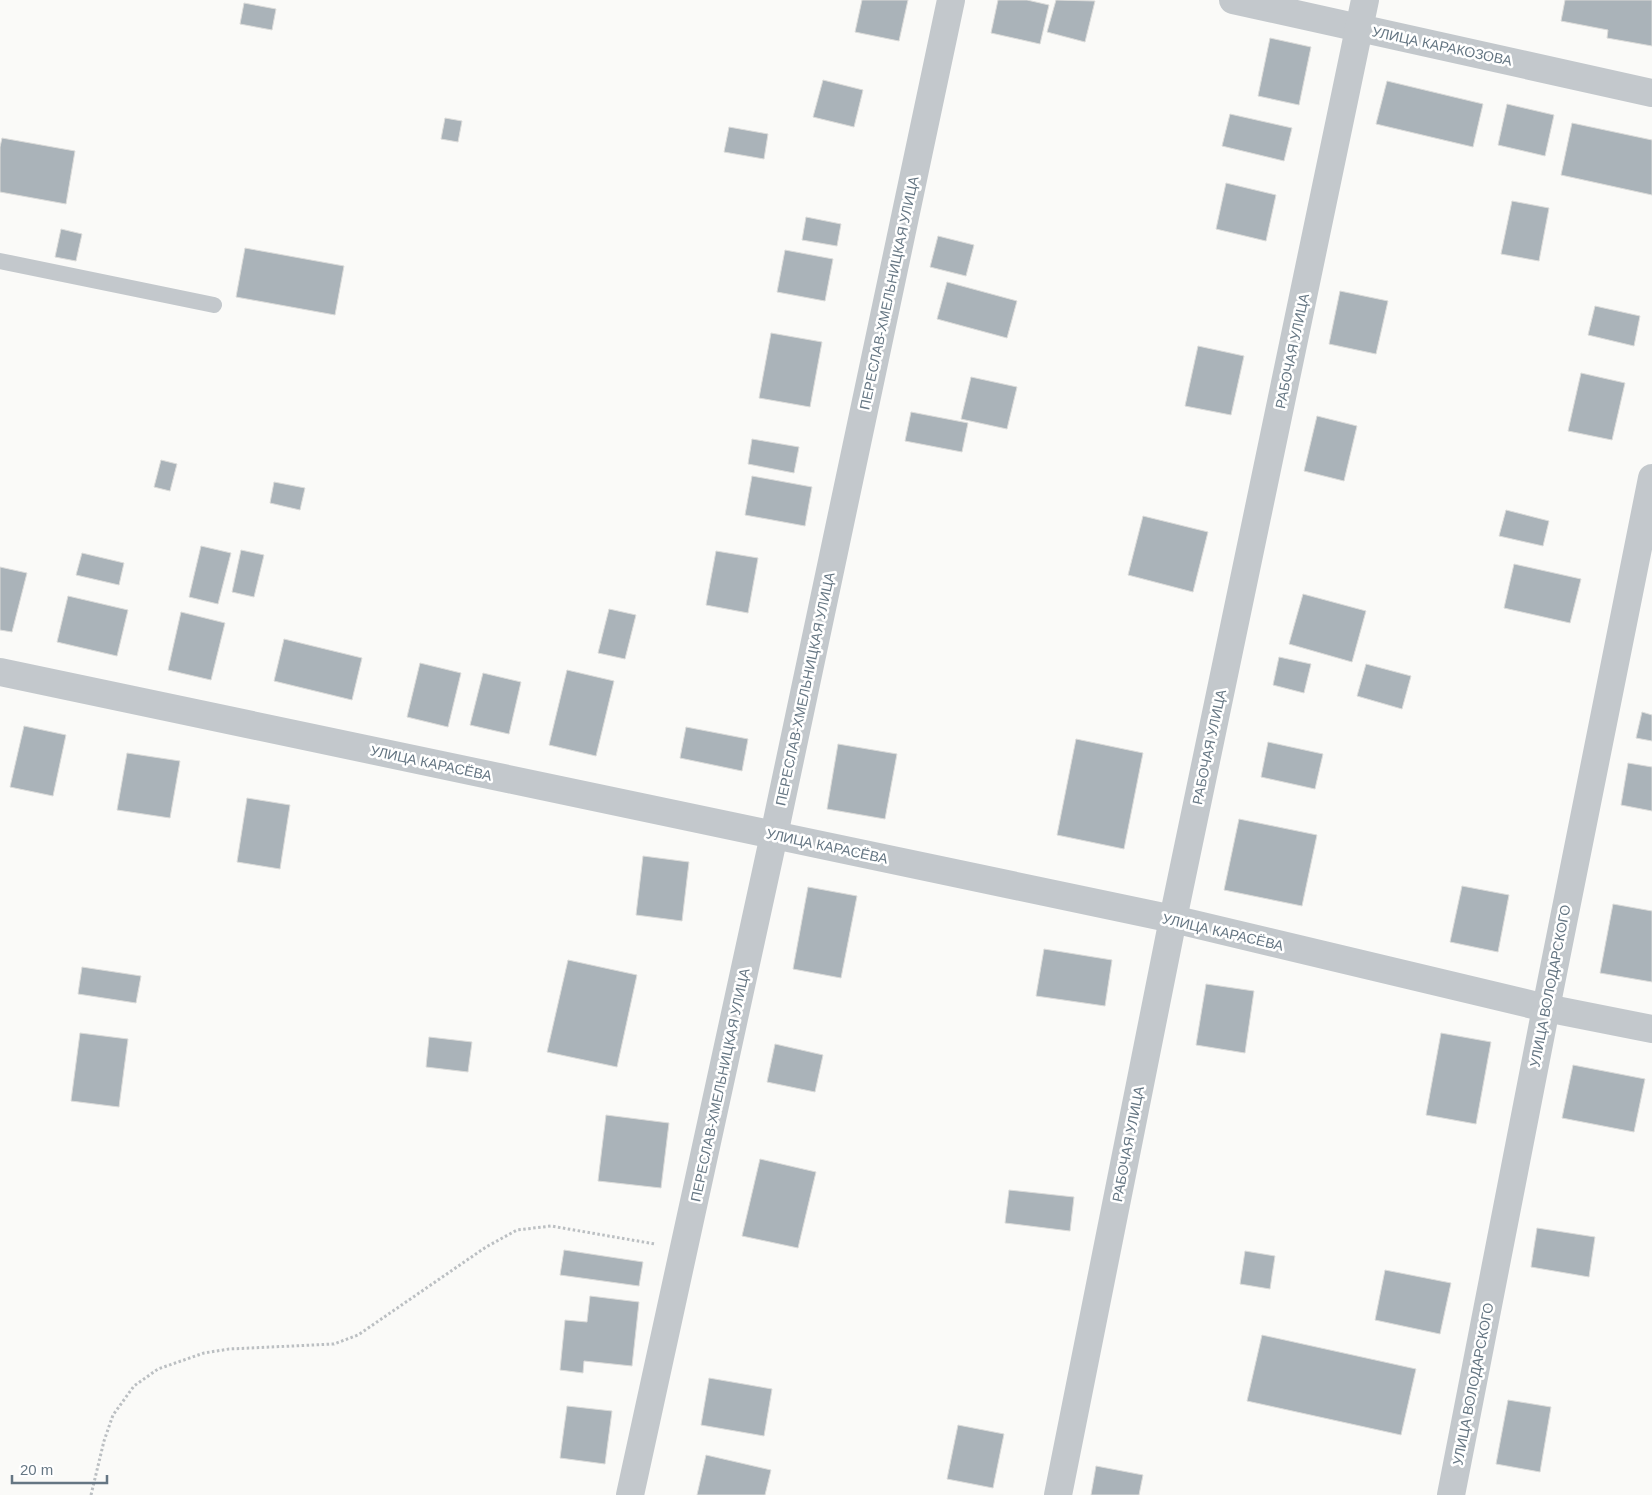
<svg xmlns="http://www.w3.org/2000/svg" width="1652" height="1495" font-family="Helvetica,sans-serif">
	<rect width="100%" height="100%" fill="#fafaf8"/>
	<g fill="#aab3b9" stroke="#dcdcda">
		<polygon points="862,0 908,0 899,41 855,32"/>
		<polygon points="998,0 1027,0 1049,5 1040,44 991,33"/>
		<polygon points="1056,0 1095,1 1085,42 1047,32"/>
		<polygon points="1565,0 1652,0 1652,46 1607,38 1608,30 1561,21"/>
		<polygon points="244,3 276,9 272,30 240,24"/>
		<polygon points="1270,38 1311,47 1299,105 1258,96"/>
		<polygon points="823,80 863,90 854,127 813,117"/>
		<polygon points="1387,81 1483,104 1473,147 1376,124"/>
		<polygon points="1507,104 1554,115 1545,156 1498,145"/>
		<polygon points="1230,114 1292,128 1284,161 1222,146"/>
		<polygon points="445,118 462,121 458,142 441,139"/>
		<polygon points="1572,123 1652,140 1652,195 1561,175"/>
		<polygon points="729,127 768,134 764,159 724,152"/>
		<polygon points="2,138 75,151 66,204 0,192 0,147"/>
		<polygon points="1226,183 1276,195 1266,241 1216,229"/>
		<polygon points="1512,201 1549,208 1539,261 1501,254"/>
		<polygon points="806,217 841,224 837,246 802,240"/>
		<polygon points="61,229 82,234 76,261 55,257"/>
		<polygon points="938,236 974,245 966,276 930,267"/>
		<polygon points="245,248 344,266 335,315 236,297"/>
		<polygon points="785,250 833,259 825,301 777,292"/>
		<polygon points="947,282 1017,301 1007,338 937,319"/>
		<polygon points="1340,291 1388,301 1376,354 1329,344"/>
		<polygon points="1595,306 1640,316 1634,346 1588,335"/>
		<polygon points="771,333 822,342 810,407 759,398"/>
		<polygon points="1198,346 1244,356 1231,415 1185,406"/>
		<polygon points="1581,373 1625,383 1612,440 1568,431"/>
		<polygon points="971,377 1017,387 1007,429 961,419"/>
		<polygon points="911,412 968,423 962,452 905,441"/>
		<polygon points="1317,416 1357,426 1344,481 1304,471"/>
		<polygon points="752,439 799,447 794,473 748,464"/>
		<polygon points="161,460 177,464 170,491 154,487"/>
		<polygon points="752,476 812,487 805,526 745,515"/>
		<polygon points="274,482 305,488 300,510 270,503"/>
		<polygon points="1506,510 1549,521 1543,546 1499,536"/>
		<polygon points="1143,516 1208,532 1193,592 1128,575"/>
		<polygon points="201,546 231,553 218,604 189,597"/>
		<polygon points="241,550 264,555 254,597 232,592"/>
		<polygon points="716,551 758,558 748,613 706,605"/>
		<polygon points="82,553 124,563 119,585 76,575"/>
		<polygon points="1514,564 1581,579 1570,623 1504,608"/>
		<polygon points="0,567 27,573 12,632 0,630"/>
		<polygon points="1303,594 1366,611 1352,662 1289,644"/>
		<polygon points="68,596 128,610 117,656 57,642"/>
		<polygon points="609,609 636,615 625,659 598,653"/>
		<polygon points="181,612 225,623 211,680 168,670"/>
		<polygon points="284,639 362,658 352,700 274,681"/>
		<polygon points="1279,657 1311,664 1304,693 1273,685"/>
		<polygon points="420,663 461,673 448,727 407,717"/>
		<polygon points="1366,664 1411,676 1402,709 1357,696"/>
		<polygon points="567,670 614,681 596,756 549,745"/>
		<polygon points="483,673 521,682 509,734 470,725"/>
		<polygon points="1642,712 1652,715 1652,741 1636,738"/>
		<polygon points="24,726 66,735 53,796 10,787"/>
		<polygon points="686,727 748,739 742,771 680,758"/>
		<polygon points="1076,739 1143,753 1124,849 1057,835"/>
		<polygon points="1268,742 1323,754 1315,789 1261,777"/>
		<polygon points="838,744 897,754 885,819 827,809"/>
		<polygon points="127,753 180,761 170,818 117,810"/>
		<polygon points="1628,763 1652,767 1652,811 1621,805"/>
		<polygon points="247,798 290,805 280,869 237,862"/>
		<polygon points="1239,819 1317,835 1302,906 1224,890"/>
		<polygon points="643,856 689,862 682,921 636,915"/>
		<polygon points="1462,886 1509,895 1498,952 1450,942"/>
		<polygon points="808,887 857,896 841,978 793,969"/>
		<polygon points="1613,904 1652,911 1652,982 1600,973"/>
		<polygon points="1044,949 1112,960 1105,1006 1036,996"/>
		<polygon points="568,960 637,975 617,1067 547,1052"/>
		<polygon points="82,967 141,976 136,1003 78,994"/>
		<polygon points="1206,984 1254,991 1245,1053 1196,1045"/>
		<polygon points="80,1033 128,1039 119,1107 71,1101"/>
		<polygon points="1441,1033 1491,1042 1476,1124 1426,1115"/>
		<polygon points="429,1037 472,1042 468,1072 426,1067"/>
		<polygon points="775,1044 823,1055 815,1092 767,1082"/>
		<polygon points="1573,1065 1645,1079 1634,1132 1562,1118"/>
		<polygon points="606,1115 669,1123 661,1188 598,1181"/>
		<polygon points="760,1159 816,1172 798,1248 742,1236"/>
		<polygon points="1009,1190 1074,1197 1070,1231 1005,1223"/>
		<polygon points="1537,1228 1595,1237 1589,1277 1531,1267"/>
		<polygon points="564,1250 643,1262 639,1286 560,1275"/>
		<polygon points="1245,1251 1275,1256 1270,1289 1240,1284"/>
		<polygon points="1385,1270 1451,1283 1440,1334 1375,1320"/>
		<polygon points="590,1296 639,1302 632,1366 584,1361 583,1373 560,1370 565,1320 587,1322"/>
		<polygon points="1262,1335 1416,1369 1401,1435 1247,1401"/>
		<polygon points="709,1378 772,1389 764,1436 701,1425"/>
		<polygon points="1508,1400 1551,1407 1540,1472 1496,1464"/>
		<polygon points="567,1406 612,1411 605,1464 560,1458"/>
		<polygon points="958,1425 1004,1434 993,1488 947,1479"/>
		<polygon points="706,1455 771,1470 765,1495 697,1495"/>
		<polygon points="1096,1466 1143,1475 1139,1495 1091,1495"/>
	</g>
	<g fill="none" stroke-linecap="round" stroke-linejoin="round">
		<polyline stroke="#bbbfc2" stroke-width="3" stroke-dasharray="2.5 2.5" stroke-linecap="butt" points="91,1495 104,1441 113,1415 134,1386 158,1369 204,1353 229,1349 334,1344 358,1335 486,1247 517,1230 551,1226 655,1244"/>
		<polyline stroke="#c3c8cc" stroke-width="16" points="0,261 214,305"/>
		<g stroke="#c3c8cc" stroke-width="28">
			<polyline points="1233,0 1652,93"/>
			<polyline points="0,672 1173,919 1546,1008 1652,1029"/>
			<polyline points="630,1495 774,835 951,0"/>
			<polyline points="1058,1495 1173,919 1365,0"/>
			<polyline points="1451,1495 1546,1008 1652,478"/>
		</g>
	</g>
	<g text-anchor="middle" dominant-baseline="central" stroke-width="5" stroke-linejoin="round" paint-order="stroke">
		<g font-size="14" fill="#657683" stroke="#fff">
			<text transform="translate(1442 46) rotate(12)">УЛИЦА КАРАКОЗОВА</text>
			<text transform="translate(889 293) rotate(-78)">ПЕРЕСЛАВ-ХМЕЛЬНИЦКАЯ УЛИЦА</text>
			<text transform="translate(1292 351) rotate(-78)">РАБОЧАЯ УЛИЦА</text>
			<text transform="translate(805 689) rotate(-78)">ПЕРЕСЛАВ-ХМЕЛЬНИЦКАЯ УЛИЦА</text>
			<text transform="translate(1209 747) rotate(-78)">РАБОЧАЯ УЛИЦА</text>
			<text transform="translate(431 763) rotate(12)">УЛИЦА КАРАСЁВА</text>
			<text transform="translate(827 846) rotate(12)">УЛИЦА КАРАСЁВА</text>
			<text transform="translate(1223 932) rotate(13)">УЛИЦА КАРАСЁВА</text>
			<text transform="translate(1550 986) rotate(-79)">УЛИЦА ВОЛОДАРСКОГО</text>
			<text transform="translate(720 1085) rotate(-78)">ПЕРЕСЛАВ-ХМЕЛЬНИЦКАЯ УЛИЦА</text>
			<text transform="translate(1128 1144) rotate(-79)">РАБОЧАЯ УЛИЦА</text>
			<text transform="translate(1473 1384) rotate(-79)">УЛИЦА ВОЛОДАРСКОГО</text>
		</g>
	</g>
	<path d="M12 1475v8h95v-8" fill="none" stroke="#657683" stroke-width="2.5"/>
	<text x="20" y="1475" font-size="15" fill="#657683" stroke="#ffffff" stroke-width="4" paint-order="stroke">20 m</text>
</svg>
